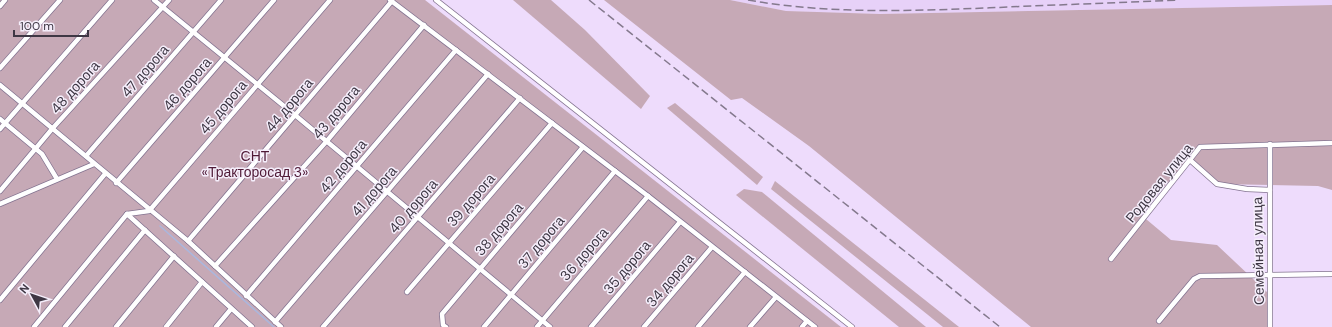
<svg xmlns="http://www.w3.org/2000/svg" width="1332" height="327" font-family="'DM Sans',sans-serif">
	<rect width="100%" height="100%" fill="#eedcfc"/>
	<polygon fill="#e7d1f8" points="730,0 1332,0 1332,5 880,14 786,11"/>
	<g fill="#c6a9b6">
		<polygon points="0,0 425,0 841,327 0,327"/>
		<polygon points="513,0 551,0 585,30 650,96 641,109"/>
		<polygon points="604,0 730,0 786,11 880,14 1332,5 1332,190 1318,186 1217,184 1189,159 1140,214 1171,240 1217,245 1268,293 1267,327 1031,327 809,146 742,98 731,100"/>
		<polygon points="675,103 763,177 757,185 667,108"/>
		<polygon points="775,181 959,327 943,327 771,189"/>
		<polygon points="744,189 762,192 926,327 899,327 736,195"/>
	</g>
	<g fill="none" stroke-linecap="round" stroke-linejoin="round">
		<polyline stroke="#aab7de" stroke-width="1.5" points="160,226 274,327"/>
		<defs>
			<g id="street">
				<polyline points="154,0 295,115 550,327"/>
				<polyline points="390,0 648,196 815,327"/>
				<polyline points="436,0 852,327"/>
				<polyline points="0,6 5,0"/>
				<polyline points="0,68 60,0"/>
				<polyline points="0,85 188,241 281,327"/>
				<polyline points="0,119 42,154 57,179"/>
				<polyline points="0,129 112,0"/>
				<polyline points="86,156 221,0"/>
				<polyline points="1190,160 1217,184 1247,189 1270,190 1270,327"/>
				<polyline points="116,183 274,0"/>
				<polyline points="1270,190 1270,144"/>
				<polyline points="0,191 52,129 169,0"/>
				<polyline points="0,204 94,164"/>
				<polyline points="127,214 252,327"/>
				<polyline points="188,241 392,1"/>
				<polyline points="1111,259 1200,147 1332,143"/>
				<polyline points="215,266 326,142 424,25"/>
				<polyline points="407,292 552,123"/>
				<polyline points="246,296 456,50"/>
				<polyline points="0,300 105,174"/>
				<polyline points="1159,321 1194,279 1200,276 1332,274"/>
				<polyline points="275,322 488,74"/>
				<polyline points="34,327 127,214 149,211 330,0"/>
				<polyline points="65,327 145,230"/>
				<polyline points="116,327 174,256"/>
				<polyline points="166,327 202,282"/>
				<polyline points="216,327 231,309"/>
				<polyline points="323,327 520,98"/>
				<polyline points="446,327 443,325 442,314 583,147"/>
				<polyline points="484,327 615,171"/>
				<polyline points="537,327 648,196"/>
				<polyline points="591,327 680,222"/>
				<polyline points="644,327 712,247"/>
				<polyline points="698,327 745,272"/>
				<polyline points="750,327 776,297"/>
				<polyline points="802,327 807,321"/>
			</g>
		</defs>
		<use href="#street" stroke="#837390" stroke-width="6"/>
		<use href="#street" stroke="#fff" stroke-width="4.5"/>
		<g stroke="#84798d" stroke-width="1.5" stroke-dasharray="8 4" stroke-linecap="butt">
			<polyline points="589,0 1000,327"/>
			<path d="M748,0C827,14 906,11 986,8C1050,5 1114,3 1179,0"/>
		</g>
	</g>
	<g text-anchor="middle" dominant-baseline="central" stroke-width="3" stroke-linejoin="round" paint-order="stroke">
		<g font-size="14" fill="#3e3744" stroke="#f5eefb">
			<text transform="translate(145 71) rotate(-49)">47 дорога</text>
			<text transform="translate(187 84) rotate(-49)">46 дорога</text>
			<text transform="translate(75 87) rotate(-48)">48 дорога</text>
			<text transform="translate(289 105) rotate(-50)">44 дорога</text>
			<text transform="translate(223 107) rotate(-50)">45 дорога</text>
			<text transform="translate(336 112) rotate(-50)">43 дорога</text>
			<text transform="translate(343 166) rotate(-50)">42 дорога</text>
			<text transform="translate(1159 183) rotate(-51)">Родовая улица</text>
			<text transform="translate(374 191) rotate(-49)">41 дорога</text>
			<text transform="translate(471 200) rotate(-49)">39 дорога</text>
			<text transform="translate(413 206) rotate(-49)">40 дорога</text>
			<text transform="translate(499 229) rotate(-49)">38 дорога</text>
			<text transform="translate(541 242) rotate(-50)">37 дорога</text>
			<text transform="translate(1258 251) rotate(-91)">Семейная улица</text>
			<text transform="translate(584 254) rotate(-49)">36 дорога</text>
			<text transform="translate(627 267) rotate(-50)">35 дорога</text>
			<text transform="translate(670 280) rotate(-50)">34 дорога</text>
		</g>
		<g font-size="14" fill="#4f1a36" stroke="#f5eefb">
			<text x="255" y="156">СНТ<tspan x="255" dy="16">«Тракторосад 3»</tspan></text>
		</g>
	</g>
	<g transform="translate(32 295) rotate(310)" stroke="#f5eefb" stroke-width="3" paint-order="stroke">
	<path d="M0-3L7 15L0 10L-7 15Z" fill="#3e3744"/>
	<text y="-6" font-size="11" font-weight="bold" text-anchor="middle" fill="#3e3744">N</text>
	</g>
	<path d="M14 30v6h74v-6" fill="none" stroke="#3e3744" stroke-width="2"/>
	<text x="20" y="30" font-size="12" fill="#3e3744" stroke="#f5eefb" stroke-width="3" paint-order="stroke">100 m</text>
</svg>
